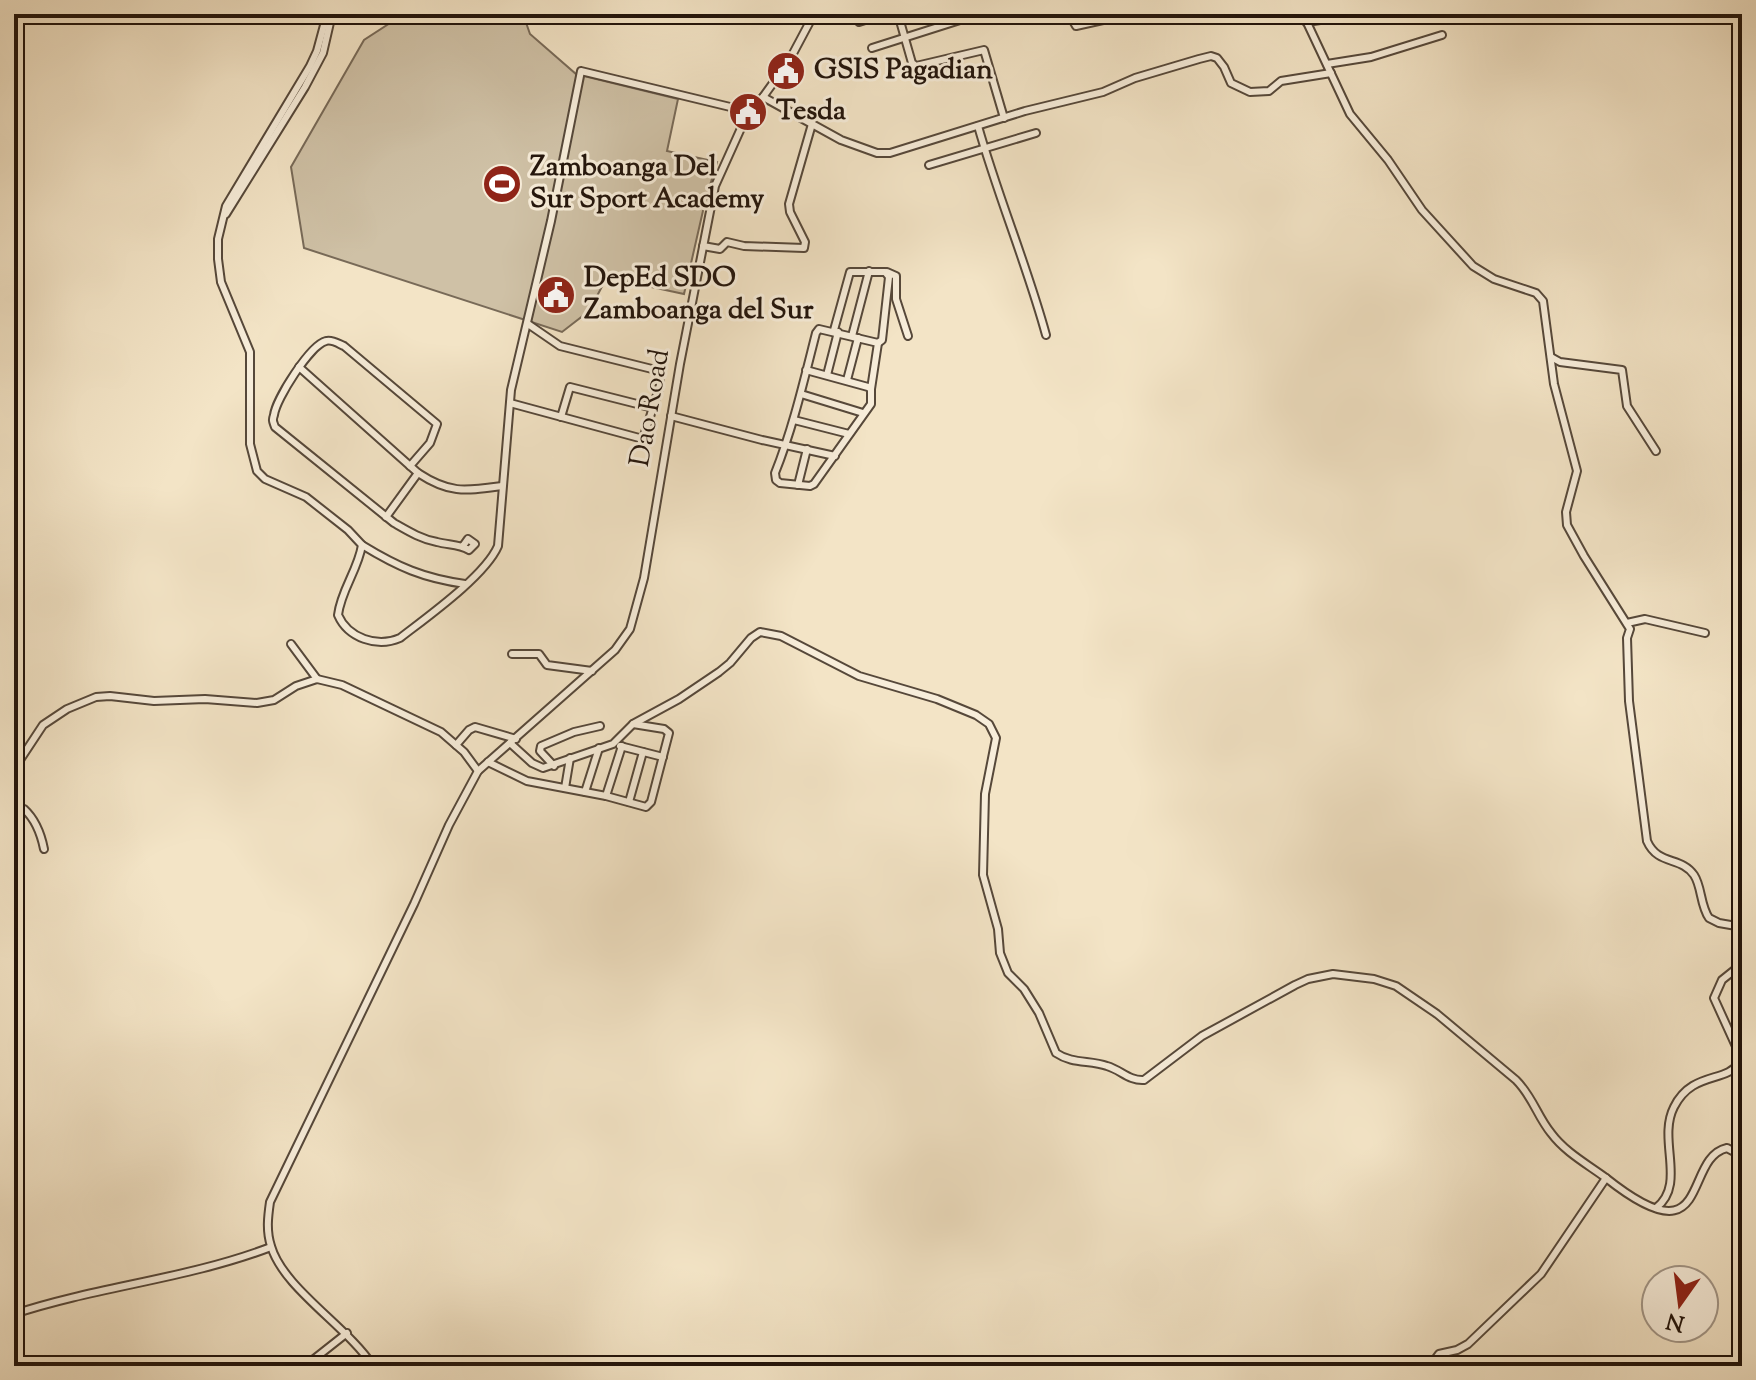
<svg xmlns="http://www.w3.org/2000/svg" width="1756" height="1380" font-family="'Sorts Mill Goudy',serif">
	<rect width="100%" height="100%" fill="#f3e4c6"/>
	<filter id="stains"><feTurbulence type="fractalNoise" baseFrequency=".0025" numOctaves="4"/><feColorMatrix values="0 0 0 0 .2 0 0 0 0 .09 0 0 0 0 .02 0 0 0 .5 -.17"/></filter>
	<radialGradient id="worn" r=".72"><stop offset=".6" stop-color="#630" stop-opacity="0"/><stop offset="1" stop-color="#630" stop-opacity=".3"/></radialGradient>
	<polygon fill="#cfc1a6" stroke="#786a58" stroke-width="2" points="404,14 523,14 530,34 576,74 678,99 667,151 717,162 705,202 684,294 619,280 606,279 589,311 562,332 304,248 291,167 364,40"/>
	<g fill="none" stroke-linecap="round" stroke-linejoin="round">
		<polyline stroke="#756655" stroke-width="2" points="14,631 16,633"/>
		<defs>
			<g id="minor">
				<path d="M327,14L317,51L310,66L226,206L218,239V259L221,282L250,352V444L257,471L265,479L306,497L348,530L362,545C358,570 341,590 338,615C348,638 377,648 400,638C427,617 485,576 498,546L511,390L551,221L581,71L751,112"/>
				<polyline points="898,14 912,63 916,66 984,50 1004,118"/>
				<polyline points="1069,14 1076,26 1112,18 1117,14"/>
				<path d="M1303,14L1350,114L1388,160L1422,210L1473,266L1494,279L1536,293L1543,301L1554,384L1577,471L1566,512L1567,525L1584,556L1630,629L1627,638L1629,701L1647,841C1658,866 1681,856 1694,875C1702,887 1700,905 1709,918L1719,923L1742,927"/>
				<polyline points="859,22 884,14"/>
				<polyline points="1306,22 1363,14"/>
				<polyline points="872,48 979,14"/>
				<polyline points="1327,64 1371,57 1442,35"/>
				<polyline points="763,97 841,140 877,153 890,153 1025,111 1103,92 1135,78 1199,59 1211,56 1217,58 1224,67 1231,83 1250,92 1269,91 1281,81 1331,73"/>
				<path d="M978,126C998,197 1027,265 1046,335"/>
				<polyline points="929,165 1036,133"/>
				<polyline points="226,214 305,87 323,53 332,14"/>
				<polyline points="703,246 720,249 727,242 744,246 804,248 805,242 790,212 789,204 812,124"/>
				<polyline points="887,272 896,276 896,299 908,336"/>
				<polyline points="834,330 850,272 885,272 889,277 882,340 878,343"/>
				<polyline points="852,336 869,271"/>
				<polyline points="1551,357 1560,362 1622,370 1627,406 1656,451"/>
				<path d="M299,367L418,473C450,494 465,491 502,486"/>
				<path d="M806,370L868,387L871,389V404L814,484L810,486L780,483L776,480L775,473C793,428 804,380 816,333L819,329L878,343L871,389"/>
				<polyline points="827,375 838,332"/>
				<polyline points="847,380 858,338"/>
				<polyline points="801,394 863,413"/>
				<polyline points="510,403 643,439 660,385 659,374 656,370 560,346 528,324"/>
				<polyline points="671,416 762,440 835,456"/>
				<polyline points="561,417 570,387 653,408"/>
				<polyline points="794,420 849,434"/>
				<path d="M410,466L430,443L437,424L344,346C339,344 332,339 326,341C310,345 276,399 274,415C272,421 273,421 275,427L394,523C408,531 421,539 437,542C448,545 460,544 469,550L475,544L468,539L463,546"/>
				<polyline points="798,485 807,449"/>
				<polyline points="386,517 418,473"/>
				<path d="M362,545C398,567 423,578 465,584"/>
				<polyline points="1627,623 1645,619 1705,633"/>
				<polyline points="291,644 317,679"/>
				<polyline points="512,654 539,654 547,665 592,671"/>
				<path d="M510,743L532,763L543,768L613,744L633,724L679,699L719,672L730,663L751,638L760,632L781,636L859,676L937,699L976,715L989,724L996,738L985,794L983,875L998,929L1000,953L1008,973L1024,989L1039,1013L1056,1053C1072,1064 1090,1060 1107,1066C1121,1070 1129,1081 1144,1080L1202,1036L1295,985L1308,979L1333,974L1374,979L1396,986L1437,1014L1516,1080C1533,1097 1537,1116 1551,1133C1565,1152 1587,1164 1606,1178"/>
				<polyline points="456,745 469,730 475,727 516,739"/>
				<polyline points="620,746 663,757"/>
				<polyline points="488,762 527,781 606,796 646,807 651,802 669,733 664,729 633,724"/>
				<polyline points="554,766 540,751 541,746 574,732 600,726"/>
				<polyline points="14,769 43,725 67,709 96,697 110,696 154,701 205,699 257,703 274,700 296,686 317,679 342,685 441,732 464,752 478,771"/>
				<polyline points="565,788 570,758"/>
				<polyline points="585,792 599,748"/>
				<polyline points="606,796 622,746"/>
				<polyline points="629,802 643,752"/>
				<path d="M14,808L24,809C35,819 41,834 44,849"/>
				<path d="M1656,1208C1687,1184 1657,1140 1674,1107C1692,1071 1726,1083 1739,1063V1053L1714,998L1722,980L1742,964"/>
				<path d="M14,1314C99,1286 187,1279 271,1247"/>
				<polyline points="309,1363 347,1333"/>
				<path d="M373,1366C347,1326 283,1288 271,1246C266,1231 268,1216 270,1202L414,904L449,825L478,771L615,650L630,629L644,578L680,364L715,186L742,126L789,61L814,14"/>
				<path d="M1430,1366L1439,1354L1457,1350L1468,1344L1541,1274L1606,1178C1713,1263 1682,1158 1727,1148L1742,1156"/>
			</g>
		</defs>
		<use href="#minor" stroke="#56483a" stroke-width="10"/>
		<use href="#minor" stroke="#f7edda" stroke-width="6"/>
	</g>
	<defs>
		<symbol id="civic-disc" viewBox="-11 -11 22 22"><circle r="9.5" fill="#8f2418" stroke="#f7edda"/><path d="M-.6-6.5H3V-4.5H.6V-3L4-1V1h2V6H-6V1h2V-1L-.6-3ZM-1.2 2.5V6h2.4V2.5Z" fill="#fff"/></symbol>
		<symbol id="stadium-disc" viewBox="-11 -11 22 22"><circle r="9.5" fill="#8f2418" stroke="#f7edda"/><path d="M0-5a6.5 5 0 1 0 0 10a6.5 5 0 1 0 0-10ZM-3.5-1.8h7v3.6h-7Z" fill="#fff"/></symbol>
	</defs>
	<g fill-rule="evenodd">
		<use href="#civic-disc" x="764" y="49" width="44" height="44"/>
		<use href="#civic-disc" x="726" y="90" width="44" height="44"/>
		<use href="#stadium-disc" x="480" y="162" width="44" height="44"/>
		<use href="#civic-disc" x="534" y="273" width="44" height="44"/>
	</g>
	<g text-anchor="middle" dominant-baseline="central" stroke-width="6" stroke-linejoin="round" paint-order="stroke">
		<g font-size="28" font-weight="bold" fill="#22140b" stroke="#f7edda" text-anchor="start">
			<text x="814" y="71">GSIS Pagadian</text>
			<text x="776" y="112">Tesda</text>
			<text x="530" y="168">Zamboanga Del<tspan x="530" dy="32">Sur Sport Academy</tspan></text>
			<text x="584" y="279">DepEd SDO<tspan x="584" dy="32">Zamboanga del Sur</tspan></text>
		</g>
		<g font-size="28" fill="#22140b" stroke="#f7edda">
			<text transform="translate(651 408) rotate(-80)">Dao Road</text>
		</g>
	</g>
	<rect width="1756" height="1380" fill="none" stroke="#f3e4c6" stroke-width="48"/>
	<rect x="16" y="16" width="1724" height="1348" fill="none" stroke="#22140b" stroke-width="4"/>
	<rect x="24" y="24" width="1708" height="1332" fill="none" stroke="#22140b" stroke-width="2"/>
	<g transform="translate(1680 1304) rotate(194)"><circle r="38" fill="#f7edda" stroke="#a29687" stroke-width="2"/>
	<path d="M0-6L14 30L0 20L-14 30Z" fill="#8f2418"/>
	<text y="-12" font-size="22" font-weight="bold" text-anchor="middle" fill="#22140b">N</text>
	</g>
	<rect width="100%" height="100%" filter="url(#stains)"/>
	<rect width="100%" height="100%" fill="url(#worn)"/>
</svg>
